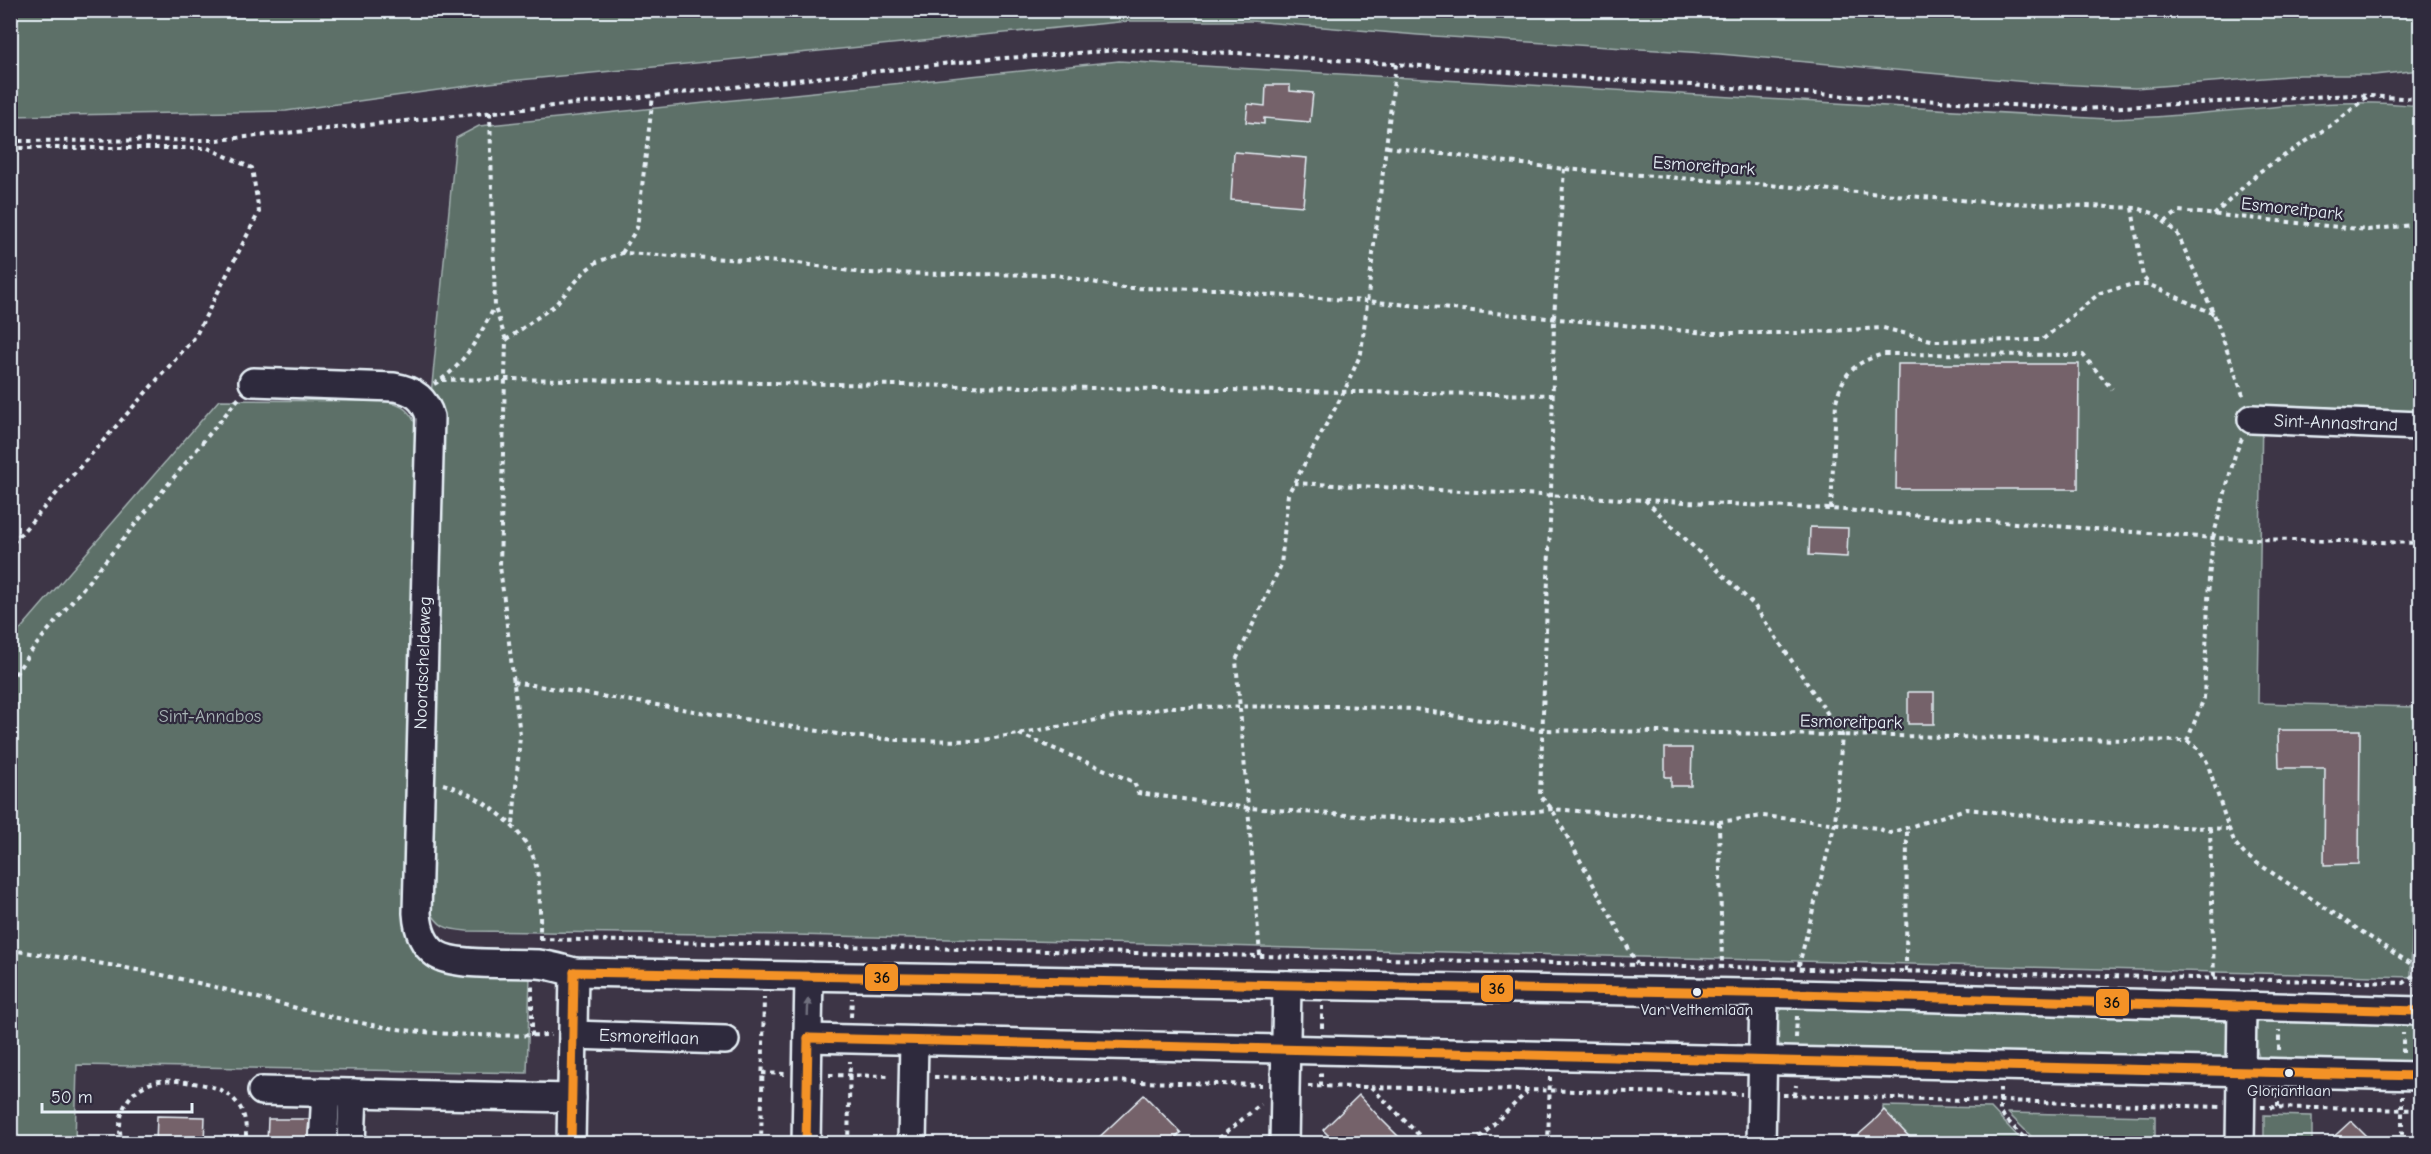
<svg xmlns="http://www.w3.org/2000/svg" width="2431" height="1154" font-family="'Comic Neue',sans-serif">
	<rect width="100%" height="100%" fill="#3d3546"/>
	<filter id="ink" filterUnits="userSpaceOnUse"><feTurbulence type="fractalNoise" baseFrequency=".0167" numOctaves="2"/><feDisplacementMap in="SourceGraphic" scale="12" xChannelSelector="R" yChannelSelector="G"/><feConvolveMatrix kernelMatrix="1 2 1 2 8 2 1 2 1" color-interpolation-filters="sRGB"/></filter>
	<g filter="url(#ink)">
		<g fill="#5d6f67" stroke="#a2b0b0" stroke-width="1.5">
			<polygon points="2420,10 2420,70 2374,75 2300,75 2135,88 2039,83 1720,54 1418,35 1251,21 1129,21 489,83 286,111 10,116 11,10"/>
			<path d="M1119,61L2107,119C2211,118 2316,94 2420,106V411L2262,409L2258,703L2416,707L2411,977L796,935L467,931C444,929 439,927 428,908L431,395L456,138L479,126Z"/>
			<path d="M219,400L385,401C403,405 411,411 417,428L403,923C407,947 418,960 439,972L530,977L527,1073L77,1065L75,1143L11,1144V640Z"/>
			<path d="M1784,1007L2228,1019L2229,1055L2224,1057L1789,1048L1779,1044C1775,1033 1774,1015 1784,1007Z"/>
			<path d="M2263,1017L2420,1024V1060L2416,1063L2259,1057C2255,1046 2251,1024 2263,1017Z"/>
			<polygon points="1883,1106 1991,1108 2024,1143 1916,1143 1883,1111"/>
			<polygon points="2008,1113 2155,1116 2155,1143 2038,1143"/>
			<polygon points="2264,1115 2312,1116 2312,1141 2309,1144 2264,1143"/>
		</g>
		<g fill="#75626a" stroke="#e8f1f8" stroke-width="1.5">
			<polygon points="1266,85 1290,85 1290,91 1313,93 1310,122 1264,118 1264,124 1246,122 1248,104 1265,106"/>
			<polygon points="1234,152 1307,158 1303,206 1231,200"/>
			<polygon points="1898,364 2079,364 2078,489 1896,489"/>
			<polygon points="1810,527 1848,528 1847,557 1809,555"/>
			<rect x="1908" y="692" width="26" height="32"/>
			<polygon points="2278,730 2360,730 2359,864 2324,865 2325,768 2279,768"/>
			<polygon points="1665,748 1692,748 1691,786 1671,786 1671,777 1665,777"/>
			<polygon points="1144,1095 1181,1133 1169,1143 1093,1143"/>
			<polygon points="1359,1095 1381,1119 1405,1143 1336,1143 1323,1130"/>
			<polygon points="1884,1110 1915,1143 1849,1143 1873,1122"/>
			<polygon points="157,1116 205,1117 204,1143 156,1143"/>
			<polygon points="268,1119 309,1119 307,1143 267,1143"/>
			<polygon points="2351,1121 2373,1143 2327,1143"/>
		</g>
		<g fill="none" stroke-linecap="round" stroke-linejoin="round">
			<defs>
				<g id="minor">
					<path d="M253,382L394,387C413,390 425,398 430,417L417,913C418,929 422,944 436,954C454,967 513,962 538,964C550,965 562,969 574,972L1797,994L2420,1011"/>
					<polyline points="2252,419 2420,426"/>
					<polyline points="573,1035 725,1040"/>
					<polyline points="808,1038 2420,1076"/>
					<polyline points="262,1091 572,1098"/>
					<polyline points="323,1144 326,1093"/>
					<polyline points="351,1144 353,1093"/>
					<polyline points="571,1144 574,972"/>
					<polyline points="806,1144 809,976"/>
					<polyline points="912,1144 914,1041"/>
					<polyline points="1284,1144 1287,985"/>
					<polyline points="1761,1144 1764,993"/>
					<polyline points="2240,1144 2242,1007"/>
				</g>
			</defs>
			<use href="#minor" stroke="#e8f1f8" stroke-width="32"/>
			<g stroke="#e8f1f8" stroke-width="4" stroke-dasharray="4.5 4.5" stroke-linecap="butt">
				<polyline points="490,112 495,308 506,340 500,566 520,735 513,825"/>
				<polyline points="10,141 217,140 653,96 978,60 1120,50 1237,53 1846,96 2083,109 2351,95 2420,99"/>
				<polyline points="1387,147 1564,169 1985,202 2137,208 2156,214 2177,233 2214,314 2244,398"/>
				<polyline points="10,148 208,148 252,168 259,212 195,337 10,546"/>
				<polyline points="1564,169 1554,317 1551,496 1540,796 1552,809 1637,964"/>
				<polyline points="2132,208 2143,277 2149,284"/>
				<polyline points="2214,215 2259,172 2339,120 2369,95"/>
				<polyline points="2165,222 2179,211 2368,230 2420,224"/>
				<polyline points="622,253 637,228 653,96"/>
				<polyline points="506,340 555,305 586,270 597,262 622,253 798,263 862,273 1057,275 1123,288 1223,289 1252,294 1366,301 1708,333 1796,333 1883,328 1935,341 2042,340 2100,293 2130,285 2150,285 2214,314"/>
				<polyline points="442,380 506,379 1553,395"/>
				<path d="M434,384C462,369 480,335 494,308"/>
				<polyline points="1294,483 1831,509 2213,538 2420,543"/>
				<polyline points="1645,500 1754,605 1842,735 1835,823 1798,969"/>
				<path d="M1831,509L1836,402C1843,372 1854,363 1883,354L2083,355L2112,389"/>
				<polyline points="10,682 28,655 239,398"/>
				<polyline points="513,682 850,736 898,740 978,741 1170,707 1340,706 1414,709 1541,730 2187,741"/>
				<polyline points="1019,734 1134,782 1138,793 1249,808 1456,823 1552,809 1719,822 1763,816 1877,828 1890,833 1966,809 2112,824 2229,829"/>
				<polyline points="2187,741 2204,698 2209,578 2213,538 2235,455 2242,438"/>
				<polyline points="2187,741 2199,749 2207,762 2229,829 2235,843 2245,855 2420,970"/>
				<path d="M443,784C478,794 523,825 535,862C541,882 540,918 540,939"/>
				<polyline points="1719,822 1722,966"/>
				<polyline points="2210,828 2214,978"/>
				<polyline points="540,939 2404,983 2420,970"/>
				<path d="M10,950C74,959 136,968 198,983C260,997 321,1017 384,1027C440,1036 495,1036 551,1035"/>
				<polyline points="1260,955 1236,660 1281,565 1288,494 1344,392 1361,353 1396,64"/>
				<polyline points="1906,971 1907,827"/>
				<polyline points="851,1017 852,998"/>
				<polyline points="1322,1028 1322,1006"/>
				<polyline points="532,1036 532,986"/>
				<polyline points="1796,1038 1797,1016"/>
				<polyline points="2279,1050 2279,1030"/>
				<polyline points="2403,1053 2403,1033"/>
				<polyline points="762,1073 786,1074"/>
				<polyline points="829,1075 891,1076"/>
				<polyline points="934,1077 1262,1085"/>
				<polyline points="1308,1086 1742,1094"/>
				<polyline points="1321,1086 1321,1072"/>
				<polyline points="1371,1087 1428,1144"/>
				<polyline points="2000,1088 2000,1113 2030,1144"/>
				<polyline points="2278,1093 2278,1107"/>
				<polyline points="1783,1095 2220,1107"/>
				<polyline points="1795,1096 1796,1085"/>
				<polyline points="2261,1107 2420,1110"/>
				<path d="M122,1144C115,1116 126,1089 155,1082C166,1079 181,1081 192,1083C210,1085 226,1089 237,1103C247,1115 246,1129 246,1144"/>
				<polyline points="761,1144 764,997"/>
				<polyline points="848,1144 850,1061"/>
				<polyline points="1212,1144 1261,1104"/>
				<polyline points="1473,1144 1527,1092"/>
				<polyline points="1548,1144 1550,1077"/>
				<polyline points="2402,1144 2402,1096"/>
			</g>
			<use href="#minor" stroke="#2f2a3d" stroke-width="27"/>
			<defs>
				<g id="bus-1">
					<polyline points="574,972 1797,994 2420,1011"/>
					<polyline points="808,1038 2420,1076"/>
					<polyline points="571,1144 574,972"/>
					<polyline points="806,1144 808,1038"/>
				</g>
			</defs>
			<use href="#bus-1" stroke="#2f2a3d" stroke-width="14"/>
			<use href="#bus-1" stroke="#f49226" stroke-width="9"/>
		</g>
		<defs><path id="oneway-solid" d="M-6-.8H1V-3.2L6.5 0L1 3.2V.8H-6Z" transform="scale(1.5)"/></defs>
		<use fill="#70707e" href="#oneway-solid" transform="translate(808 1007) rotate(-88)"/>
	</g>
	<g fill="#e8f1f8" stroke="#2f2a3d" stroke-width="2">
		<circle cx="1697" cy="992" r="5"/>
		<circle cx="2289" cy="1073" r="5"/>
	</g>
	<g text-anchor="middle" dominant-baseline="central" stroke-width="4.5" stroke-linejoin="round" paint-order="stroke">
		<g font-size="16" fill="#e8f1f8" stroke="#2f2a3d">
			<text x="1697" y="1010">Van Velthemlaan</text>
			<text x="2289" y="1091">Gloriantlaan</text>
		</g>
		<g font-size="18" fill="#e8f1f8" stroke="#2f2a3d">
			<text transform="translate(1704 166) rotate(4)">Esmoreitpark</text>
			<text transform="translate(2292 209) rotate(6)">Esmoreitpark</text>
			<text transform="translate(2336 423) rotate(2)">Sint-Annastrand</text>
			<text transform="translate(423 663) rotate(-88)">Noordscheldeweg</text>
			<text transform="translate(1851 722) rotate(1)">Esmoreitpark</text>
			<text transform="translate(649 1037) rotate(2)">Esmoreitlaan</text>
		</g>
		<g font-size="18" fill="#a9b6b7" stroke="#2f2a3d">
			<text x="210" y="716">Sint-Annabos</text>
		</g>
	</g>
	<g stroke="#2f2a3d" stroke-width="2">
		<rect x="864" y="963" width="35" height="29" rx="6" fill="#f49226"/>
		<rect x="1480" y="974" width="34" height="29" rx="6" fill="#f49226"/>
		<rect x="2095" y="988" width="35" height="29" rx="6" fill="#f49226"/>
	</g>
	<g font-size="16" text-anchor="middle" font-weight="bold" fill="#111">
		<text x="882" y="983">36</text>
		<text x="1497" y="994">36</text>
		<text x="2112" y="1008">36</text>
	</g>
	<rect width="2431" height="1154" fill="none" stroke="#2f2a3d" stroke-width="36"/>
	<rect x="18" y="18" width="2395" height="1118" fill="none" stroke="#e8f1f8" stroke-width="2" filter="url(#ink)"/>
	<path d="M42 1103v9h150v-9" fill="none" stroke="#e8f1f8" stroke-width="3"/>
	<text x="51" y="1103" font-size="18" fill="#e8f1f8" stroke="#2f2a3d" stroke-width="4.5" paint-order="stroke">50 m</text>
</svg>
